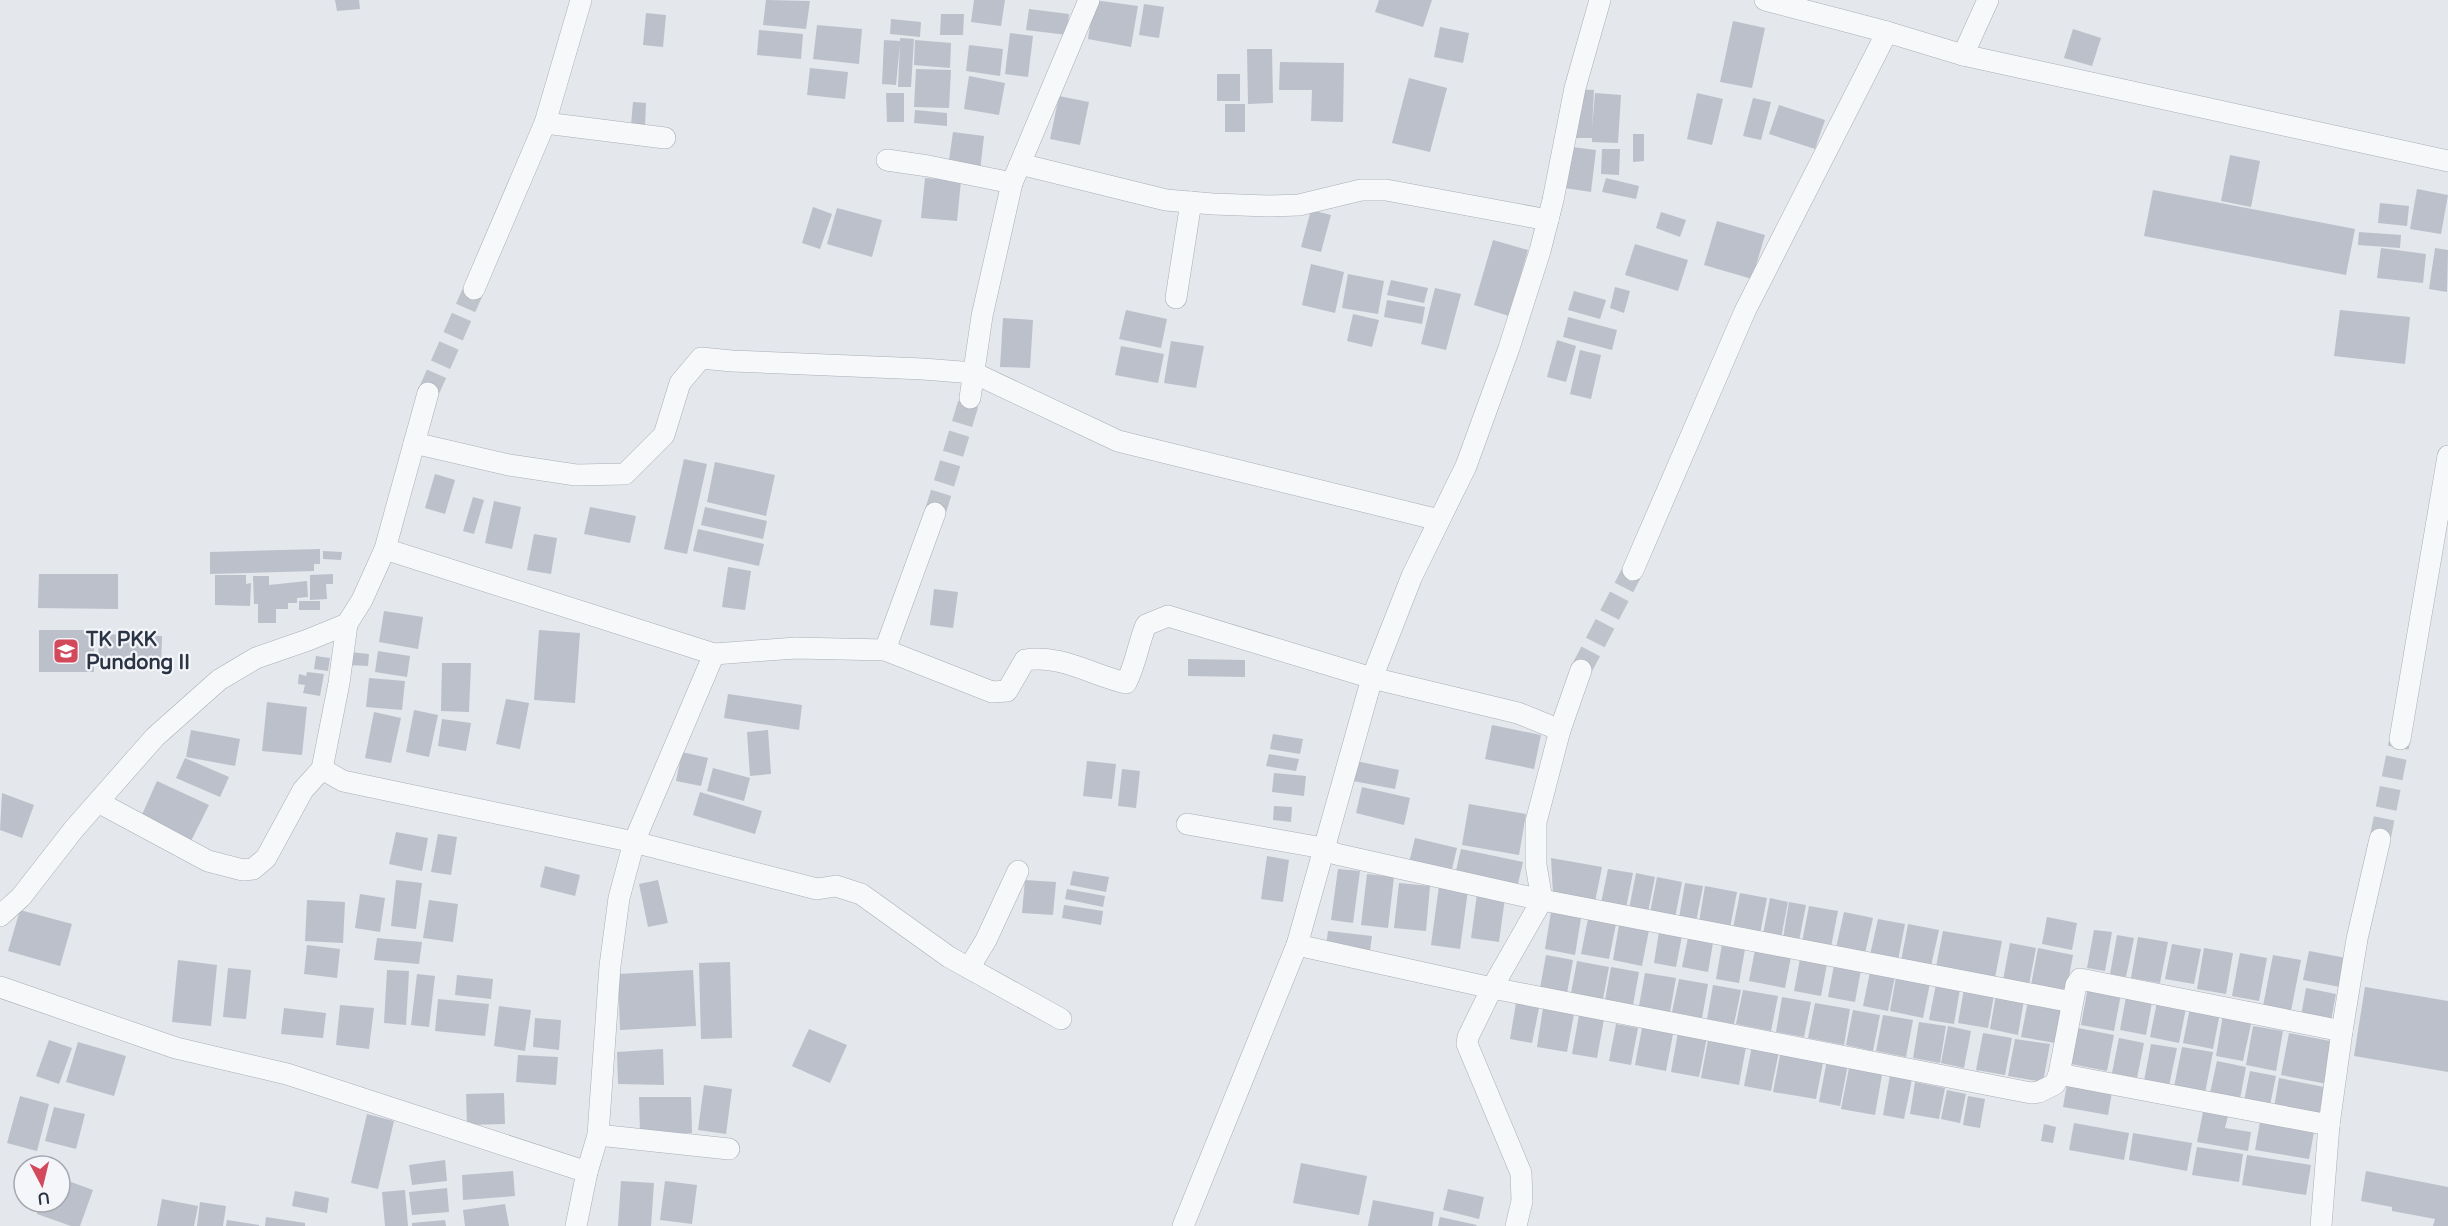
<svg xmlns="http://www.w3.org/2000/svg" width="2448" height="1226" font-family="'Varela Round',sans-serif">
	<rect width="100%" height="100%" fill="#e4e7ec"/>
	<g fill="#bbc0ca">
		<polygon points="335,0 359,0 360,9 337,11"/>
		<polygon points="766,0 810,1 806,29 763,25"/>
		<polygon points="974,0 1005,0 1001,26 971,22"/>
		<polygon points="1094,0 1138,6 1131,47 1088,39"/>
		<polygon points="1379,0 1432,0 1423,27 1375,12"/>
		<polygon points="1144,4 1164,7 1159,38 1139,35"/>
		<polygon points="1029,9 1069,14 1067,35 1026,30"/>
		<polygon points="646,13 666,15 663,47 643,45"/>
		<polygon points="941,14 964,14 963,35 940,35"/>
		<polygon points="891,19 921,22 920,37 890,34"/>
		<polygon points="1733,21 1765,28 1752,88 1720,82"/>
		<polygon points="817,25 862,29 859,64 813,59"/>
		<polygon points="1440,27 1469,33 1463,63 1434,57"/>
		<polygon points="2073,29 2101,38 2092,66 2064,58"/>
		<polygon points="759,30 803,34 801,59 757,55"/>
		<polygon points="1010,33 1033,36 1028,77 1005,74"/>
		<polygon points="900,38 914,39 911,87 898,87 900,44 896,85 882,84 884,40 900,41"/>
		<polygon points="915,40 951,43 950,68 914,65"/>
		<polygon points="969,45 1003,49 1000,76 966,71"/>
		<polygon points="1247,49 1272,49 1273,103 1248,104"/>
		<polygon points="1280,62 1344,63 1343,122 1311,121 1312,90 1279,90"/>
		<polygon points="810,68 848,72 845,99 807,95"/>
		<polygon points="916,69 951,70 949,108 914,107"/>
		<rect x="1217" y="74" width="23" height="27"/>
		<polygon points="969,76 1005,83 999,115 964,109"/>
		<polygon points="1409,78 1447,88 1430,152 1392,143"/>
		<polygon points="1575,89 1594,90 1592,129 1595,93 1621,95 1618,143 1592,142 1592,138 1573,138"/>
		<polygon points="886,93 904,93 904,122 887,122"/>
		<polygon points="1697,93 1723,99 1712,145 1687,139"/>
		<polygon points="1059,96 1089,102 1080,145 1050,139"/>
		<polygon points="1753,98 1771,102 1761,140 1743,136"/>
		<polygon points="633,102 646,103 645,127 631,125"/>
		<rect x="1225" y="104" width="20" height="28"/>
		<polygon points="1779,105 1825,120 1815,149 1769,134"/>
		<polygon points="915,110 947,113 947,126 914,123"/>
		<polygon points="953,132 984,136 980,171 948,167"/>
		<polygon points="1633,134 1644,134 1644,161 1633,162"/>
		<polygon points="1564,146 1596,150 1591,192 1558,187"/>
		<polygon points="1602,149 1620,149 1619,175 1601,174"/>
		<polygon points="2230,155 2260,161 2251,207 2221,201"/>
		<polygon points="925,178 961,181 957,221 921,218"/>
		<polygon points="1606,178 1639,186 1636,199 1602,192"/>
		<polygon points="2417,189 2448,195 2441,234 2410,229"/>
		<polygon points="2153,190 2355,229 2346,275 2144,236"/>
		<polygon points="2380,203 2409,206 2407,226 2378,223"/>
		<polygon points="813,207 832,214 820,249 802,243"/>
		<polygon points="837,208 882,220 872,257 827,244"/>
		<polygon points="1311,210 1331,215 1321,252 1301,247"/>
		<polygon points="1661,212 1686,220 1680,237 1656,228"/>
		<polygon points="1717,221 1765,235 1752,279 1704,265"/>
		<polygon points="2359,232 2401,235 2400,248 2358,245"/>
		<polygon points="1493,240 1528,250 1509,316 1474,305"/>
		<polygon points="1635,244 1688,260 1678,291 1625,275"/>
		<polygon points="2381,248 2426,254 2423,283 2377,278"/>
		<polygon points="2435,248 2448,250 2447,292 2429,289"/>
		<polygon points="1311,264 1344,272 1335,313 1302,305"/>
		<polygon points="1348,274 1384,281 1378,314 1342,308"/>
		<polygon points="1391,280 1428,288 1424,303 1387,295"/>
		<polygon points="1615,287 1630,291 1624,313 1610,308"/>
		<polygon points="1435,288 1461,294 1446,350 1421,344"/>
		<polygon points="1574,291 1606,300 1600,319 1568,310"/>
		<polygon points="1387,300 1425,307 1422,324 1384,317"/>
		<polygon points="1126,310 1167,319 1161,348 1119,339"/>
		<polygon points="2340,310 2410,317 2405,364 2334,356"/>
		<polygon points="1353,314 1379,320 1372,347 1347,341"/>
		<polygon points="1568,317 1617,330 1612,350 1563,337"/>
		<polygon points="1003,318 1033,320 1030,368 1000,367"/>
		<polygon points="1557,340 1576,346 1566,382 1547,377"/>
		<polygon points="1171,341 1204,346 1196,388 1164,383"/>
		<polygon points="1121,346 1164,354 1158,383 1115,375"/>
		<polygon points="1580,350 1601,355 1591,399 1570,394"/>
		<polygon points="684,459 707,464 687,554 664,549"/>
		<polygon points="715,462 775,475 766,516 707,502"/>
		<polygon points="435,474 455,480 445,514 425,508"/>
		<polygon points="473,497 484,500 474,534 463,531"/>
		<polygon points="494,501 521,507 512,549 485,543"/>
		<polygon points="590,507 636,516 630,543 584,534"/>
		<polygon points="705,507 767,521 763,539 701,525"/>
		<polygon points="698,529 764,544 759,566 693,551"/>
		<polygon points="534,534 557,538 551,574 527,570"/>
		<polygon points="320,549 320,564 314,564 314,571 210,574 210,552"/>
		<polygon points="323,551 342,552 341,560 323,559"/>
		<polygon points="728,567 751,571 745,610 722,607"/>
		<polygon points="39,574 118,574 118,609 38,608"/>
		<polygon points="333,574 333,584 326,584 327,599 310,600 310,575"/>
		<polygon points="215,575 246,575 246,584 251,583 250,606 215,605"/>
		<polygon points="253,576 269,576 269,585 307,581 308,597 297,598 297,603 288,603 288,609 276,609 276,623 258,623 258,604 254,604"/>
		<polygon points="934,589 958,592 953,628 930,625"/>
		<rect x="299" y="601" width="21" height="9"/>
		<polygon points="384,611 423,617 418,649 379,642"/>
		<rect x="39" y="630" width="55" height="42"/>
		<polygon points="539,630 580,633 575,703 534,700"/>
		<polygon points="99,634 162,636 161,669 98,667"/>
		<polygon points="378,651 410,656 407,677 375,672"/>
		<polygon points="350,652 369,654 368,666 349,665"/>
		<polygon points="316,656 330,658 328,671 314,669"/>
		<polygon points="1188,659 1245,660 1245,677 1188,676"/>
		<polygon points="442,663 471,663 469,712 441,711"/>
		<polygon points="307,672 324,674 320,696 303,693 305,685 298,684 299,674 306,676"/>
		<polygon points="369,678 405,681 402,710 366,707"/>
		<polygon points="728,694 802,705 799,730 724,718"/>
		<polygon points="506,699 529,703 520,749 496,744"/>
		<polygon points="267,702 307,707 302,755 262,751"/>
		<polygon points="414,710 438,715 429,757 406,752"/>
		<polygon points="374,712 401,718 391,763 365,758"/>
		<polygon points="442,719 471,723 466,751 438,746"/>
		<polygon points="1492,725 1541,735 1534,769 1485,759"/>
		<polygon points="191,730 240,739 235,766 186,757"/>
		<polygon points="768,730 771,774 750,776 747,732"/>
		<polygon points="1273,734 1303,739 1300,754 1270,749"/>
		<polygon points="682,752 708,758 701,786 676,781"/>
		<polygon points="1269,754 1299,759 1296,771 1266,766"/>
		<polygon points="185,758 229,777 220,797 176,778"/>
		<polygon points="1087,761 1116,764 1112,799 1083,796"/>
		<polygon points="1356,761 1399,770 1395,789 1353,781"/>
		<polygon points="713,768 750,778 744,801 707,791"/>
		<polygon points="1122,769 1140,771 1136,808 1118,806"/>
		<polygon points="1274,773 1306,776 1304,796 1272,792"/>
		<polygon points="157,781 209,805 190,843 140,819"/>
		<polygon points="1362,787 1410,798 1404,825 1356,813"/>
		<polygon points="700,792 762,811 755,834 693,815"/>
		<polygon points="2,793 34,805 22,838 0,830"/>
		<polygon points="1469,804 1526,814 1519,855 1462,845"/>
		<polygon points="1274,806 1292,807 1291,822 1273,820"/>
		<polygon points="396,832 428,838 422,871 389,864"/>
		<polygon points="438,834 457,837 451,875 431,872"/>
		<polygon points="1415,838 1457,848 1451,873 1409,863"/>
		<polygon points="1461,849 1523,862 1517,888 1455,875"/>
		<polygon points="1267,856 1289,860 1283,902 1261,899"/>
		<polygon points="1551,858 1602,867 1595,902 1553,894"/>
		<polygon points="545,866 580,875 575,896 540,887"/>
		<polygon points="1338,869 1360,871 1353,923 1331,920"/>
		<polygon points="1608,869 1633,873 1626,908 1601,903"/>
		<polygon points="1073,871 1109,877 1106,892 1070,885"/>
		<polygon points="1636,873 1655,877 1648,912 1629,909"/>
		<polygon points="1367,874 1394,877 1388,928 1361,925"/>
		<polygon points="1657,877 1682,882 1675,918 1650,913"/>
		<polygon points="396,880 422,883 416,929 391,926"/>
		<polygon points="658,880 668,923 648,927 639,884"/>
		<polygon points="1025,880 1056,882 1053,915 1022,913"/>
		<polygon points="1399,883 1430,886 1426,931 1394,928"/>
		<polygon points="1685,883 1703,886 1696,922 1679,918"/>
		<polygon points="1439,886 1468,890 1460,949 1431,945"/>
		<polygon points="1705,886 1737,892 1730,928 1699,922"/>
		<polygon points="1067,889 1105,896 1103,907 1065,899"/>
		<polygon points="1740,893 1767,898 1760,934 1733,928"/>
		<polygon points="360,894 385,898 380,932 355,928"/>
		<polygon points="1477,894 1505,898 1499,942 1471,938"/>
		<polygon points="1770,898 1788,902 1781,938 1763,934"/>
		<polygon points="307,900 345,902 343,943 305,941"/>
		<polygon points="429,900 458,904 453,942 423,938"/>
		<polygon points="1789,902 1806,905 1799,941 1783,938"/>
		<polygon points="1064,905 1103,911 1101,925 1062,918"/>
		<polygon points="1809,906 1838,911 1831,947 1802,942"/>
		<polygon points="20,910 72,924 60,966 8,951"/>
		<polygon points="1551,912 1581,918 1575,955 1545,949"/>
		<polygon points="1844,912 1873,918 1865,953 1836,948"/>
		<polygon points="2047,917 2077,923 2072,950 2042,944"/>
		<polygon points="1588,919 1616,924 1609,959 1581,954"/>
		<polygon points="1878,919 1905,924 1898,960 1870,955"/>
		<polygon points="1908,924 1939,930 1931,966 1901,961"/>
		<polygon points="1619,925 1649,930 1642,966 1613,960"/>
		<polygon points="2094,930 2112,932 2105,971 2087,968"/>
		<polygon points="1328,931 1372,936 1370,951 1326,946"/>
		<polygon points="1943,931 2002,941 1995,978 1936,967"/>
		<polygon points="1659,932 1682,936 1676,967 1654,963"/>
		<polygon points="2117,935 2134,938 2126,977 2110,974"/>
		<polygon points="2138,937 2168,942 2160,983 2131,978"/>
		<polygon points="377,938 422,942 419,964 374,960"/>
		<polygon points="1688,938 1713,943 1708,972 1682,967"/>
		<polygon points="2010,943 2036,948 2029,985 2003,980"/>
		<polygon points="1722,944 1745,949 1739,983 1716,979"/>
		<polygon points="2172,944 2201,949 2194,984 2165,979"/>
		<polygon points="307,945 340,949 337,978 304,974"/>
		<polygon points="2038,948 2073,955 2066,992 2031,985"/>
		<polygon points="2204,948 2233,953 2226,994 2197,989"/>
		<polygon points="1755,950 1791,957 1785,988 1749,981"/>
		<polygon points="2309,951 2346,958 2340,987 2303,980"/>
		<polygon points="2240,953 2267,958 2259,1001 2232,996"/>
		<polygon points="1546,955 1573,960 1567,993 1540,988"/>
		<polygon points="2273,955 2301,960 2291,1011 2263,1006"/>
		<polygon points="1800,959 1827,964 1821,996 1794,991"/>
		<polygon points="178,960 217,965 211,1026 172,1022"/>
		<polygon points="1577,961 1609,967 1603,999 1571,993"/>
		<polygon points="730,962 732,1038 701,1039 699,963"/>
		<polygon points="1834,965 1861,970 1855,1002 1828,997"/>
		<polygon points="1611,967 1639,972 1633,1005 1605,1000"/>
		<polygon points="228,968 251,970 246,1019 223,1017"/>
		<polygon points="387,970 409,971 406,1025 384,1023"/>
		<polygon points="693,970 696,1026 620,1030 618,974"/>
		<polygon points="1870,972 1895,976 1888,1011 1863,1006"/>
		<polygon points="1645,973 1676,978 1670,1012 1639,1006"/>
		<polygon points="417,974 435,976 429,1027 411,1025"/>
		<polygon points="457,975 493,979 491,999 455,995"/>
		<polygon points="1896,977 1930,983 1923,1018 1890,1011"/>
		<polygon points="1679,979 1708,984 1702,1018 1672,1012"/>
		<polygon points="1936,984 1960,989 1954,1024 1929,1020"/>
		<polygon points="1713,985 1741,990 1734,1024 1707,1019"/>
		<polygon points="2088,987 2121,994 2114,1031 2081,1025"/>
		<polygon points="2365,987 2448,1001 2448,1072 2354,1056"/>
		<polygon points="2306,988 2336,994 2331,1021 2301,1016"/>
		<polygon points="1964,989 1994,995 1988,1028 1958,1023"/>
		<polygon points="1743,990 1778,996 1771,1031 1736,1024"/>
		<polygon points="1996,995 2024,1000 2018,1035 1990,1029"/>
		<polygon points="1782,997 1811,1002 1804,1037 1776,1032"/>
		<polygon points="2126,997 2152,1002 2146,1035 2120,1030"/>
		<polygon points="438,999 489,1004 485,1036 435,1031"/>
		<polygon points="2028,1001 2062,1007 2055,1043 2021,1037"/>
		<polygon points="2157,1002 2186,1008 2179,1043 2150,1037"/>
		<polygon points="1516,1003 1539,1008 1532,1043 1510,1039"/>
		<polygon points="1815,1003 1850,1009 1844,1045 1808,1038"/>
		<polygon points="340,1005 374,1008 369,1049 336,1045"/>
		<polygon points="499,1006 531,1010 525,1051 494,1046"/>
		<polygon points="284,1008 326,1013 323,1038 281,1034"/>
		<polygon points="1543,1008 1574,1014 1567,1052 1537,1047"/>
		<polygon points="2190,1008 2220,1013 2213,1049 2183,1043"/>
		<polygon points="1853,1010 1880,1015 1873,1051 1846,1045"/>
		<polygon points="1579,1015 1604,1019 1597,1058 1572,1054"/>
		<polygon points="1883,1015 1913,1020 1906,1057 1876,1051"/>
		<polygon points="2223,1015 2252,1020 2243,1061 2216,1056"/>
		<polygon points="535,1018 561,1020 559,1050 533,1047"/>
		<polygon points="1919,1022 1946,1026 1940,1063 1913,1058"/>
		<polygon points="1616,1024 1638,1028 1631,1065 1609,1061"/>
		<polygon points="1948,1026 1971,1031 1964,1068 1941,1063"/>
		<polygon points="2253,1026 2283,1031 2276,1071 2246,1065"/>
		<polygon points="1642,1028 1673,1034 1666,1071 1635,1065"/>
		<polygon points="2078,1028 2114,1035 2107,1071 2071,1064"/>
		<polygon points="809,1029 847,1045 830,1083 792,1066"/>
		<polygon points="1678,1032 1707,1037 1699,1077 1671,1072"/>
		<polygon points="1983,1033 2012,1038 2005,1075 1976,1070"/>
		<polygon points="2289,1033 2335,1042 2327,1084 2281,1075"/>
		<polygon points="2119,1038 2144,1043 2137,1078 2112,1073"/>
		<polygon points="2015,1039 2050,1044 2043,1082 2008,1076"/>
		<polygon points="49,1040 72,1048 59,1084 36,1076"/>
		<polygon points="1708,1040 1746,1047 1739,1085 1701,1078"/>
		<polygon points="78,1042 126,1056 114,1096 66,1082"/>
		<polygon points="2151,1044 2177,1048 2169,1086 2144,1081"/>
		<polygon points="1752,1046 1779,1051 1771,1091 1744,1086"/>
		<polygon points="2182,1047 2213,1052 2205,1093 2174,1087"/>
		<polygon points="663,1049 664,1085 618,1084 617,1052"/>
		<polygon points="1781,1050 1824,1058 1816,1099 1773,1092"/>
		<polygon points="518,1055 558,1057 556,1085 516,1082"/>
		<polygon points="1827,1060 1848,1064 1840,1106 1819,1102"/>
		<polygon points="2217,1061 2246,1067 2240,1099 2210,1093"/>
		<polygon points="1850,1063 1883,1069 1875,1115 1841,1109"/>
		<polygon points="2250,1071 2276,1076 2270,1105 2244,1101"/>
		<polygon points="1890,1075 1912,1079 1904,1119 1883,1115"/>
		<polygon points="2279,1078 2324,1087 2319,1116 2274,1108"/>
		<polygon points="1915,1082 1945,1088 1939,1119 1910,1114"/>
		<polygon points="2067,1084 2112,1092 2108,1115 2063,1107"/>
		<polygon points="704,1085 732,1089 726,1134 698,1130"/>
		<polygon points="1947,1090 1966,1094 1960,1123 1941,1119"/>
		<polygon points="504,1093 505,1124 467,1125 466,1094"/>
		<polygon points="20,1096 49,1104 37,1151 7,1143"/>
		<polygon points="1968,1096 1985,1099 1980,1128 1963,1125"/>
		<polygon points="639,1097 691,1097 692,1133 640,1133"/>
		<polygon points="54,1107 85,1114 76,1149 45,1141"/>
		<polygon points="2203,1112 2228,1116 2225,1128 2251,1132 2248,1151 2197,1142"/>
		<polygon points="367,1114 394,1121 378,1189 351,1183"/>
		<polygon points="2260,1122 2314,1132 2309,1159 2255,1150"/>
		<polygon points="2074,1123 2129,1133 2124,1160 2069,1150"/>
		<polygon points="2044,1124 2056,1127 2053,1143 2041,1141"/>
		<polygon points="2133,1133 2192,1143 2187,1171 2129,1160"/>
		<polygon points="2197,1147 2243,1154 2239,1182 2192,1175"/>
		<polygon points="2247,1155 2311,1165 2306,1195 2242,1185"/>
		<polygon points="445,1160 447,1181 412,1185 409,1165"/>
		<polygon points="1301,1163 1367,1176 1359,1215 1293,1203"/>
		<polygon points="513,1171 515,1196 463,1200 462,1175"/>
		<polygon points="2366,1171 2448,1187 2448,1226 2433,1226 2435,1219 2392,1211 2392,1207 2361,1201"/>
		<polygon points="60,1178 93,1190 80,1226 71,1226 37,1214 42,1202 60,1202"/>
		<polygon points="621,1181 654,1183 651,1226 618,1226"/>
		<polygon points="665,1181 697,1185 692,1224 660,1220"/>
		<polygon points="447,1188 449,1212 412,1215 409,1192"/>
		<polygon points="1448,1189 1484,1197 1479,1219 1443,1210"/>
		<polygon points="405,1190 408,1226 385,1226 382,1192"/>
		<polygon points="295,1191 329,1198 327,1213 292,1206"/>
		<polygon points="162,1199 198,1206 194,1226 157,1226"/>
		<polygon points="1373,1200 1434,1212 1432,1226 1368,1226"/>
		<polygon points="200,1202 226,1206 223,1226 197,1226"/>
		<polygon points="505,1204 509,1226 465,1226 463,1210"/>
		<polygon points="266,1217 305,1223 305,1226 265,1226"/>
		<polygon points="1440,1217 1477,1225 1476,1226 1438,1226"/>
		<polygon points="227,1220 259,1225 259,1226 226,1226"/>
		<polygon points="445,1220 446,1226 412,1226 412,1223"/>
	</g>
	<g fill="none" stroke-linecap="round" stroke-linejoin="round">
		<g stroke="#bfc3cb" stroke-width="21" stroke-dasharray="21 10" stroke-linecap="butt">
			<polyline points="428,393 474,289"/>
			<polyline points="935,513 970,398"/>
			<polyline points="1581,670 1633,570"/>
			<polyline points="2380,839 2400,739"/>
		</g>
		<defs>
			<g id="minor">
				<polyline points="1765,0 1887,32 1963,55 2448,161"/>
				<polyline points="1963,55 1988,0"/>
				<polyline points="545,123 665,138"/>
				<polyline points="887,160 928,166 1012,183"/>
				<polyline points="1020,164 1166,200 1213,204 1268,206 1299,205 1361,190 1386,190 1548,220"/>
				<polyline points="474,289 545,123 581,0"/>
				<polyline points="1176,298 1191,202"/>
				<polyline points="970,398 982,316 1012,183 1089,0"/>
				<polyline points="414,443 509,465 576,475 625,474 664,435 680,383 701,358 732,361 923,369 974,373 1118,441 1439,520"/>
				<path d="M385,549L714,654L796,648L885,650L992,692L1007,691L1025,660C1060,654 1092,675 1126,683C1136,664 1138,644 1146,625L1168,616L1372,678L1412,576L1466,466L1509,348L1540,251L1553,200L1575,88L1600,0"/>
				<polyline points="1633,570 1745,311 1887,32"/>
				<polyline points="885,650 935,513"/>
				<polyline points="2400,739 2448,456"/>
				<polyline points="322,769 343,781 634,842 817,889 836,886 861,894 949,957 1061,1019"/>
				<polyline points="98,802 208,861 243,870 253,869 266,858 303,790 322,769 339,683 347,624"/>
				<polyline points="1187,824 1323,848 1336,854 1542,900 2072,1002"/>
				<polyline points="0,916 21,897 74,829 155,737 219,680 256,658 308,640 347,624 362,600 385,549 428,393"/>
				<polyline points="1297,945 1492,988 2031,1093 2039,1092 2055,1084 2059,1074 2329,1125"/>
				<polyline points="969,968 986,940 1018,871"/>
				<polyline points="0,987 176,1048 287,1074 587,1172"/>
				<polyline points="2059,1074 2076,985 2080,979 2342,1031"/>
				<polyline points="598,1135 729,1149"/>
				<polyline points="576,1226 587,1172 598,1135 610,966 619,898 634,842 714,654"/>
				<polyline points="1183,1226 1297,945 1372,678 1518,713 1560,730"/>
				<polyline points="1516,1226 1522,1201 1521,1173 1467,1044 1468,1037 1492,988 1542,900 1536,865 1536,822 1560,730 1581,670"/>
				<polyline points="2321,1226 2329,1125 2342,1031 2357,939 2380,839"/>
			</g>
		</defs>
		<use href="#minor" stroke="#a9aeb7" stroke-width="22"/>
		<use href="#minor" stroke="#f7f8fa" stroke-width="21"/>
	</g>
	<defs>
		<symbol id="school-square" viewBox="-11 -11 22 22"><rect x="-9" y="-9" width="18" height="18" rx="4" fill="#d1495b" stroke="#f4f6f9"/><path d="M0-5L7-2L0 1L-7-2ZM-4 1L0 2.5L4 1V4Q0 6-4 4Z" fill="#fff"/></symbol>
	</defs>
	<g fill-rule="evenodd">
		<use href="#school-square" x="51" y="636" width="30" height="30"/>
	</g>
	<g text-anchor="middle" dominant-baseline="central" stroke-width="4.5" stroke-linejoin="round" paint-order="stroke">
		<g font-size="20" font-weight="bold" fill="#2b3445" stroke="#f4f6f9" text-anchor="start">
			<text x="86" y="640">TK PKK<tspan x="86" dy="23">Pundong II</tspan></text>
		</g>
	</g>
	<g transform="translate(42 1184) rotate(173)"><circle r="28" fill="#f4f6f9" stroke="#a4a8b1" stroke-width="1.5"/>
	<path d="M0-4.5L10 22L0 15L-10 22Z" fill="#d1495b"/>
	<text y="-9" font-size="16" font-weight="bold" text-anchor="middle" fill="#2b3445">U</text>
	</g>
</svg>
